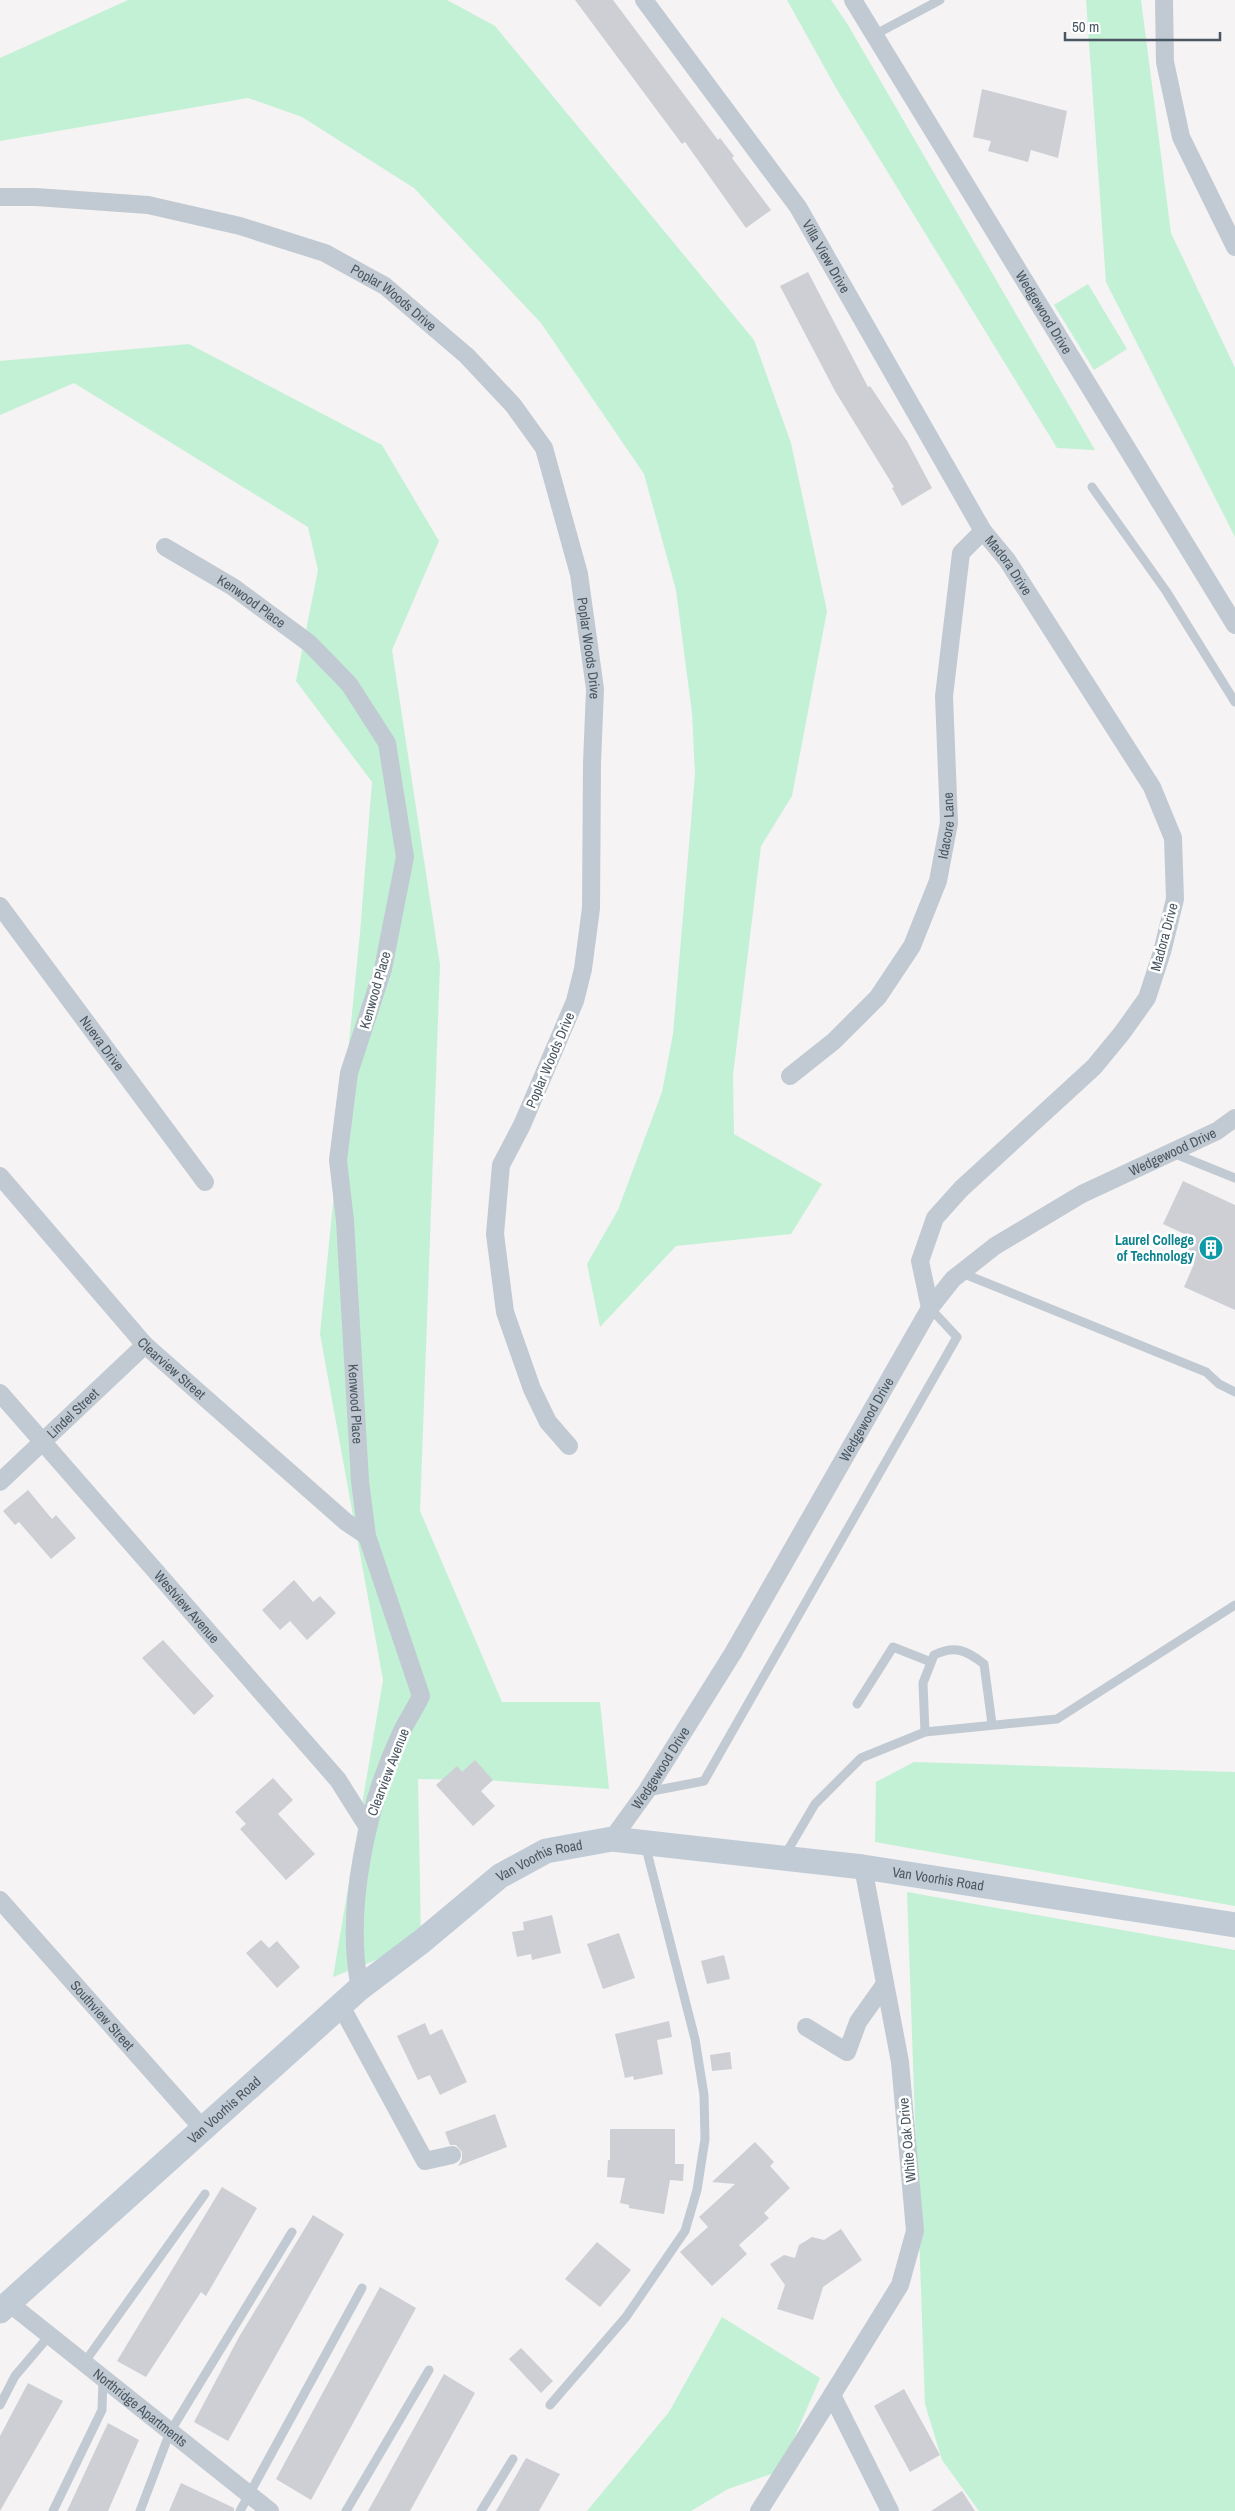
<svg xmlns="http://www.w3.org/2000/svg" width="1235" height="2511" font-family="'Archivo Narrow',sans-serif">
	<rect width="100%" height="100%" fill="#f5f3f3"/>
	<g fill="#c3f1d5">
		<polygon points="128,0 447,0 495,26 754,340 791,443 827,611 792,796 761,846 733,1075 734,1134 822,1184 791,1234 676,1246 600,1327 587,1264 618,1210 662,1092 673,1034 695,774 692,713 676,590 644,474 541,323 414,188 302,117 248,98 0,141 0,58"/>
		<polygon points="787,0 831,0 848,25 1095,450 1057,448 836,88"/>
		<polygon points="1086,0 1141,0 1171,233 1235,368 1235,537 1106,282"/>
		<polygon points="1088,284 1127,349 1094,370 1054,305"/>
		<polygon points="189,344 382,445 439,541 392,650 440,965 420,1511 502,1702 600,1702 609,1789 484,1780 418,1779 421,1942 333,1977 383,1680 320,1334 360,933 372,782 296,681 318,570 308,527 74,383 0,415 0,361"/>
		<polygon points="914,1762 1235,1772 1235,1906 875,1842 876,1782"/>
		<polygon points="907,1892 1235,1950 1235,2511 979,2511 942,2460 925,2404"/>
		<polygon points="722,2317 820,2378 780,2471 728,2489 691,2511 587,2511 669,2412"/>
	</g>
	<g fill="#cdcfd5">
		<polygon points="575,0 613,0 718,140 720,138 734,156 732,158 771,210 746,228 685,142 682,144"/>
		<polygon points="982,89 1067,111 1058,158 1031,150 1028,162 988,151 991,141 973,137"/>
		<polygon points="808,272 868,387 870,386 907,441 932,488 902,506 892,488 894,487 835,391 780,286"/>
		<polygon points="1183,1181 1235,1205 1235,1310 1184,1287 1194,1264 1183,1259 1193,1238 1163,1224"/>
		<polygon points="28,1490 52,1519 56,1515 76,1538 51,1559 19,1522 15,1525 3,1511"/>
		<polygon points="294,1580 313,1602 320,1596 336,1613 307,1640 290,1621 280,1630 262,1610"/>
		<polygon points="163,1640 214,1696 194,1715 142,1658"/>
		<polygon points="475,1760 493,1780 481,1791 495,1806 473,1826 436,1785 457,1766 462,1772"/>
		<polygon points="273,1778 293,1800 278,1814 315,1854 286,1880 240,1829 246,1824 235,1812"/>
		<polygon points="552,1915 561,1953 532,1960 531,1954 517,1957 512,1932 524,1930 523,1922"/>
		<polygon points="619,1933 635,1978 603,1989 587,1944"/>
		<polygon points="261,1940 269,1948 277,1941 300,1967 277,1988 246,1953"/>
		<polygon points="724,1955 730,1979 707,1984 701,1961"/>
		<polygon points="669,2021 672,2037 657,2040 663,2074 634,2080 633,2076 625,2078 615,2034"/>
		<polygon points="425,2023 430,2035 442,2029 467,2082 440,2095 430,2075 418,2080 397,2036"/>
		<polygon points="730,2052 732,2069 712,2071 710,2055"/>
		<polygon points="495,2114 507,2147 458,2166 462,2159 462,2152 456,2145 450,2145 445,2132"/>
		<polygon points="610,2129 675,2129 675,2164 684,2164 683,2181 670,2180 664,2214 629,2208 629,2205 620,2203 625,2178 607,2177 608,2160 610,2160"/>
		<polygon points="755,2142 774,2162 770,2166 790,2188 764,2213 769,2218 739,2245 747,2254 712,2286 680,2252 708,2227 699,2217 735,2184 712,2182"/>
		<polygon points="222,2187 257,2208 206,2296 201,2292 146,2377 117,2361"/>
		<polygon points="313,2215 344,2234 228,2441 194,2422 239,2337"/>
		<polygon points="841,2229 862,2260 823,2287 813,2320 777,2309 785,2285 770,2264 784,2255 795,2258 799,2245 812,2237 824,2240"/>
		<polygon points="597,2242 631,2270 600,2307 565,2279"/>
		<polygon points="380,2287 416,2308 311,2500 276,2479"/>
		<polygon points="521,2348 553,2381 541,2393 509,2359"/>
		<polygon points="444,2374 475,2393 410,2511 368,2511"/>
		<polygon points="28,2383 63,2401 0,2511 0,2436"/>
		<polygon points="904,2389 940,2455 910,2472 874,2406"/>
		<polygon points="108,2423 139,2440 108,2511 67,2511"/>
		<polygon points="526,2458 560,2474 539,2511 496,2511"/>
		<polygon points="181,2483 234,2508 234,2511 169,2511"/>
		<polygon points="962,2491 975,2511 931,2511"/>
	</g>
	<g fill="none" stroke-linecap="round" stroke-linejoin="round">
		<g stroke="#c1cad2" stroke-width="9">
			<polyline points="874,35 940,0"/>
			<polyline points="1092,487 1166,591 1235,702"/>
			<polyline points="1173,1153 1235,1178"/>
			<polyline points="962,1273 1206,1372 1219,1384 1235,1392"/>
			<polyline points="857,1704 893,1647 931,1662"/>
			<path d="M925,1732L923,1683L934,1655C955,1645 966,1650 984,1664L992,1724"/>
			<polyline points="647,1792 704,1781 957,1337 930,1308"/>
			<polyline points="785,1855 815,1804 861,1758 925,1732 1057,1719 1235,1605"/>
			<polyline points="84,2363 205,2194"/>
			<polyline points="0,2405 15,2376 49,2336"/>
			<polyline points="550,2405 626,2317 685,2231 697,2190 705,2139 704,2095 695,2039 645,1844"/>
			<polyline points="53,2511 102,2410 103,2379"/>
			<polyline points="140,2511 170,2432 292,2232"/>
			<polyline points="240,2511 362,2288"/>
			<polyline points="346,2511 429,2370"/>
			<polyline points="481,2511 513,2459"/>
		</g>
		<g stroke="#c1cad2" stroke-width="18">
			<path id="s1" d="M644,0L798,207L983,531L1007,560L1152,787L1173,838L1175,899L1162,952L1147,998L1122,1033L1094,1067L961,1189L935,1218L920,1261L930,1308"/>
			<path id="s2" d="M853,0L1235,625"/>
			<polyline points="1164,0 1165,62 1181,137 1235,247"/>
			<path id="s3" d="M0,197H36L148,205L240,226L325,253L385,286L467,356L513,405L544,448L579,574L595,689L592,763L591,908L583,969L575,1001L522,1125L501,1165L495,1234L505,1312L532,1389L548,1422L569,1446"/>
			<path id="s4" d="M165,547L233,587L309,643L349,684L387,743L405,857L383,969L349,1073L338,1160L345,1221L360,1481L367,1536L421,1696C415,1709 407,1720 401,1733C367,1805 344,1910 360,1988"/>
			<path id="s5" d="M0,906L205,1182"/>
			<path id="s6" d="M790,1076L834,1041L878,997L912,946L938,881L949,823L944,696L961,553L983,531"/>
			<path id="s7" d="M0,1176L145,1345L346,1522L367,1536"/>
			<path id="s8" d="M0,1393L338,1780L367,1826"/>
			<path id="s9" d="M0,1482L145,1345"/>
			<path id="s10" d="M612,1839L646,1792L733,1653L930,1308L953,1279L995,1246L1082,1194L1217,1131L1235,1118"/>
			<path id="s11" d="M0,1900L204,2130"/>
			<polyline points="341,2006 425,2161 452,2155"/>
			<polyline points="806,2027 847,2052 858,2022 885,1984"/>
			<path id="s12" d="M9,2303L270,2511"/>
			<polyline points="832,2395 900,2285 915,2231 900,2062 863,1867"/>
			<polyline points="759,2511 832,2395 890,2511"/>
		</g>
		<path stroke="#c1cbd6" stroke-width="25" id="s13" d="M0,2311L360,1988L421,1942L500,1876L546,1851L612,1839L863,1867L1235,1925"/>
	</g>
	<defs>
		<symbol id="building-disc" viewBox="-11 -11 22 22"><circle r="9.5" fill="#0f9aa8" stroke="#fff"/><path d="M-4-6H4V6H1V3H-1V6H-4ZM-2.5-4.3h1.7v1.8h-1.7ZM.8-4.3h1.7v1.8H.8ZM-2.5-1h1.7V.8h-1.7ZM.8-1h1.7V.8H.8Z" fill="#fff"/></symbol>
	</defs>
	<g fill-rule="evenodd">
		<use href="#building-disc" x="1197" y="1234" width="28" height="28"/>
	</g>
	<g text-anchor="middle" dominant-baseline="central" stroke-width="5" stroke-linejoin="round" paint-order="stroke">
		<g font-size="14" fill="#4a5661" stroke="#fff">
			<text stroke="none"><textPath href="#s1" startOffset="315">Villa View Drive</textPath></text>
			<text stroke="none"><textPath href="#s3" startOffset="414">Poplar Woods Drive</textPath></text>
			<text stroke="none"><textPath href="#s2" startOffset="366">Wedgewood Drive</textPath></text>
			<text stroke="none"><textPath href="#s1" startOffset="674">Madora Drive</textPath></text>
			<text stroke="none"><textPath href="#s4" startOffset="102">Kenwood Place</textPath></text>
			<text stroke="none"><textPath href="#s3" startOffset="834">Poplar Woods Drive</textPath></text>
			<text stroke="none"><textPath href="#s6" startOffset="306">Idacore Lane</textPath></text>
			<text transform="translate(1164 937) rotate(-75)">Madora Drive</text>
			<text transform="translate(375 990) rotate(-74)">Kenwood Place</text>
			<text stroke="none"><textPath href="#s5" startOffset="171">Nueva Drive</textPath></text>
			<text transform="translate(550 1060) rotate(-67)">Poplar Woods Drive</text>
			<text stroke="none"><textPath href="#s10" startOffset="911">Wedgewood Drive</textPath></text>
			<text stroke="none"><textPath href="#s7" startOffset="258">Clearview Street</textPath></text>
			<text stroke="none"><textPath href="#s4" startOffset="972">Kenwood Place</textPath></text>
			<text stroke="none"><textPath href="#s9" startOffset="100">Lindel Street</textPath></text>
			<text stroke="none"><textPath href="#s10" startOffset="491">Wedgewood Drive</textPath></text>
			<text stroke="none"><textPath href="#s8" startOffset="284">Westview Avenue</textPath></text>
			<text stroke="none"><textPath href="#s10" startOffset="86">Wedgewood Drive</textPath></text>
			<text transform="translate(388 1772) rotate(-69)">Clearview Avenue</text>
			<text stroke="none"><textPath href="#s13" startOffset="706">Van Voorhis Road</textPath></text>
			<text stroke="none"><textPath href="#s13" startOffset="1111">Van Voorhis Road</textPath></text>
			<text stroke="none"><textPath href="#s11" startOffset="154">Southview Street</textPath></text>
			<text stroke="none"><textPath href="#s13" startOffset="301">Van Voorhis Road</textPath></text>
			<text transform="translate(907 2140) rotate(-95)">White Oak Drive</text>
			<text stroke="none"><textPath href="#s12" startOffset="168">Northridge Apartments</textPath></text>
		</g>
		<g font-size="14" font-weight="bold" fill="#0d838f" stroke="#fff" text-anchor="end">
			<text x="1194" y="1240">Laurel College<tspan x="1194" dy="16">of Technology</tspan></text>
		</g>
	</g>
	<path d="M1065 32v8h155v-8" fill="none" stroke="#4a5661" stroke-width="2.5"/>
	<text x="1072" y="32" font-size="15" fill="#4a5661" stroke="#ffffff" stroke-width="4" paint-order="stroke">50 m</text>
</svg>
